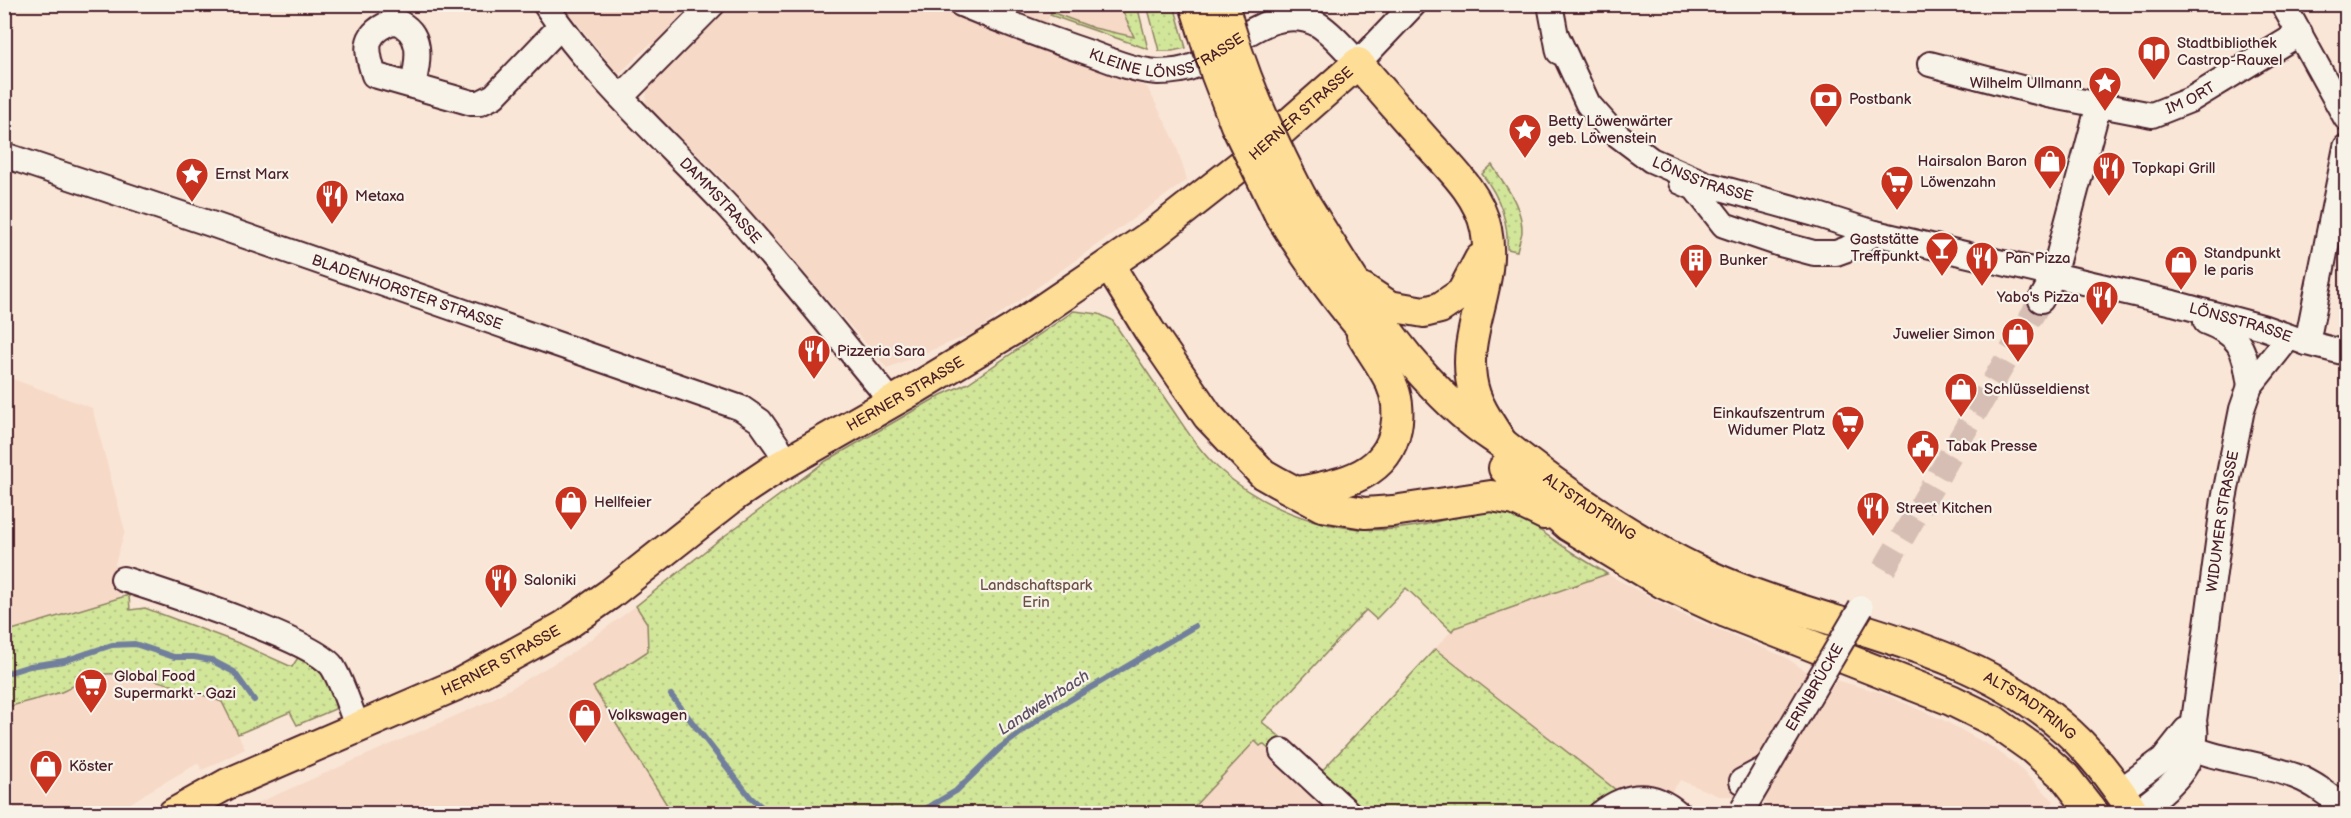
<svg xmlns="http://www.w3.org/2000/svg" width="2351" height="818" font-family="'Balsamiq Sans',sans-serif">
	<defs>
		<pattern id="grass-dots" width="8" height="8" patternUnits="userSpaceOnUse" patternTransform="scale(1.5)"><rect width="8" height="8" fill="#d2e69a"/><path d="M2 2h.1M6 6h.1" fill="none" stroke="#b6c585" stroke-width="1.8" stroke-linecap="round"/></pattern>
	</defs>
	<rect width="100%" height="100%" fill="#f9e6d6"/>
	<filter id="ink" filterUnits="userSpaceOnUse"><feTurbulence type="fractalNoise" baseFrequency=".0167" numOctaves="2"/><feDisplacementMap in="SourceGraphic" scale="12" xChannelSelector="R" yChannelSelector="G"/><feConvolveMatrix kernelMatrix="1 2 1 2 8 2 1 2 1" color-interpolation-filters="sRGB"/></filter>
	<g filter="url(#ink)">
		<g fill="#f6d9c7">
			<polygon points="562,5 693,5 691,10 656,43 649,45 619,74"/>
			<polygon points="732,5 1120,5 1135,37 1094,28 1051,12 1037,48 1147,87 1174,139 1187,180 974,333 887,368 721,177 646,104 647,87"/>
			<polygon points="4,376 92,408 125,531 115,563 120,599 5,632"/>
			<polygon points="1607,574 1681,614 1785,657 1809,673 1879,692 1943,720 1992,747 2014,763 2054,801 2045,814 1777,814 1758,796 1719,796 1680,780 1669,795 1635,786 1616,790 1435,649 1454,628"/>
			<polygon points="636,606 647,623 648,651 593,687 672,813 233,814 487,702 572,653"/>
			<polygon points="107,674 159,681 222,702 245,749 202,770 198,763 146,793 116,813 5,813 4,708 37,697 60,693 78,681 92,676"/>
			<polygon points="1255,741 1262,744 1338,813 1188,814"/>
		</g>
		<g fill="url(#grass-dots)" stroke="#8e8262" stroke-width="1.5">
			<polygon points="1120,5 1137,5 1148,49 1050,15 1051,12 1094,28 1134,37"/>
			<polygon points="1147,5 1174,5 1186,48 1172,51 1159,51"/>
			<path d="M1492,165C1505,185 1523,207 1522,232C1521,238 1518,245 1517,251L1507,249C1509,221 1499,196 1482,174Z"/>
			<path d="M1074,311L1099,314L1112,320C1131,348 1150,376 1168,403C1184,426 1198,450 1218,468C1271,516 1346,539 1417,526C1443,522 1470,509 1497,512C1526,516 1549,538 1573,553C1584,560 1596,567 1607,574L1454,628L1452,631L1406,588L1376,619L1366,610L1262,722L1289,744L1278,758L1263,744L1260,746L1255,741L1188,813H672L593,687L648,651L647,623L636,606L719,540L826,461L941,395L968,383Z"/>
			<path d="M129,595L130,610L145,608L241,644L292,667L299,656L323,672L336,702L335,709L297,725L290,712L238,734L222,702C188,690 126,666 91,676C79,680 70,690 58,693C40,699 22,702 5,708V632Z"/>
			<polygon points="1435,649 1616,790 1584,813 1362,813 1319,774"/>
		</g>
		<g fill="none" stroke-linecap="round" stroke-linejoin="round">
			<g stroke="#727f9c" stroke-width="6">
				<polyline points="4,674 30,666 64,661 112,645 135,644 174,657 194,657 211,660 234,672 254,700"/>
				<polyline points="671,695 751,798 770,814"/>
				<polyline points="917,814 956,791 1000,748 1043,716 1195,626"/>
			</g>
			<polyline stroke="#d6beb4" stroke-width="24" stroke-dasharray="24 12" stroke-linecap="butt" points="1884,569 2041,300"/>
			<defs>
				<g id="minor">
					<path id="s1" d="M545,4C595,80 666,141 728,207C785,269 838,337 892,402"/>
					<path id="s2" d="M961,4C1004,22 1048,39 1093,54C1114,62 1136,71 1158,72C1171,72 1183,71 1194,66C1232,49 1274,0 1319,25C1334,35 1346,50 1358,63L1414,4"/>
					<polyline points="1550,4 1559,52"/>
					<polyline points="2283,4 2346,118"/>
					<path id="s3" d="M1557,37L1588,104L1611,130L1651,160L1706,184L1815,214L1875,233L2173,303L2262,327L2307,343L2346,353"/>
					<path id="s4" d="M1930,64L2048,95L2152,115L2190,100L2300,33"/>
					<path d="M413,86C418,61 425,33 395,21C363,32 365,47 374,75L472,103H480L494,96L560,27"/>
					<polyline points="621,97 713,4"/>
					<path id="s5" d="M4,155L214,225L741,408L760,421L788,461"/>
					<polyline points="1681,182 1695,188 1724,225 1780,244 1814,253 1836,253 1847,249 1875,233"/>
					<polyline points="2041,300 2047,289 2057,261 2099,104"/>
					<path d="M2206,322C2243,336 2244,350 2250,386"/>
					<polyline points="2307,343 2346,147"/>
					<path d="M123,579C163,592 311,639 332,666C341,679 351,711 357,726"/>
					<path d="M2178,742C2214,760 2257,762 2295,776C2314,783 2330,796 2346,809"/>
					<polyline points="1282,751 1350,814"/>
					<polyline points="1742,781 1768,767"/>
					<polyline points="2120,791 2163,759 2186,730"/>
					<path id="s6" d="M2135,813C2165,792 2203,763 2194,721L2224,499L2242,409L2250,386L2289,337"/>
					<path d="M1600,814C1627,793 1652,790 1679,814"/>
				</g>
				<g id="major">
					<path id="s7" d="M1301,197C1335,251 1367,307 1408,357C1428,381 1452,406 1476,425C1486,433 1497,439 1507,447C1568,495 1634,541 1705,574C1821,628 1959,639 2059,724C2090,749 2113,781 2135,814"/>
					<path d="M1279,213C1309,262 1342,308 1381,350"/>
					<polyline points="1109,265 1149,330 1208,416 1263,474 1277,482 1322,506 1365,513 1393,511 1491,496 1515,500 1544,514"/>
					<polyline points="1362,288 1389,306 1424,312 1440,308 1462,293 1480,259"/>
					<polyline points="1504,468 1569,526 1663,583 1726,612 1951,700 1994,721 2032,748 2065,777 2094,814"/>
					<path d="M1299,492C1340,484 1387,477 1396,428C1399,412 1398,398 1391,383C1383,366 1371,351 1362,335"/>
					<path id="s8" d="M173,814L227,784L461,683L563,627L610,594L737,494L773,470L918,387L1014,329L1155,233L1249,159L1358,63C1380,89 1402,114 1424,139C1447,165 1479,193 1486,229C1498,288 1456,338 1475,395C1481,413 1493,428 1502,443"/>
				</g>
			</defs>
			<use href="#minor" stroke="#4a1f2b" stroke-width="28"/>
			<use href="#major" stroke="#4a1f2b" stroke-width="34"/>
			<use href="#minor" stroke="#f7f3e8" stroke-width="24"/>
			<use href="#major" stroke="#fedd96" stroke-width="30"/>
			<defs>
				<g id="minor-bridge">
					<path id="s9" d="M1743,809L1861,608"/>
				</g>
				<g id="major-bridge">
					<polyline points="1195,4 1216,73 1236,125 1279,213"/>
					<path d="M1223,4C1240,72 1269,135 1301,197"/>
				</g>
			</defs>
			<use href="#minor-bridge" stroke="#4a1f2b" stroke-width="28" stroke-linecap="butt"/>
			<use href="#major-bridge" stroke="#4a1f2b" stroke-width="34" stroke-linecap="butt"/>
			<use href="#minor-bridge" stroke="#f7f3e8" stroke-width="24"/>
			<use href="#major-bridge" stroke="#fedd96" stroke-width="30"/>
		</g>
	</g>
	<defs>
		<symbol id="library-pin" viewBox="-11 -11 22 30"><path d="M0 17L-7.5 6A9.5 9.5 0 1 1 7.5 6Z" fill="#c8321e" stroke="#f7f3e8"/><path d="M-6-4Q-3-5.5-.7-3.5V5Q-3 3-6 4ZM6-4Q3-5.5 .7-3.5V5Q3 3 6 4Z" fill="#fff"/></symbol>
		<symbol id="sight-pin" viewBox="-11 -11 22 30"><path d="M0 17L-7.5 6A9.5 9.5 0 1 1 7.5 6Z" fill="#c8321e" stroke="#f7f3e8"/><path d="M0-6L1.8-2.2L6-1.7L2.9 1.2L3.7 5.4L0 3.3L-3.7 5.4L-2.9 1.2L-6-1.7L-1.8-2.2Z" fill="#fff"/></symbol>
		<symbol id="bank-pin" viewBox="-11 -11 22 30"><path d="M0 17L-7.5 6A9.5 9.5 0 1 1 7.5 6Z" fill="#c8321e" stroke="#f7f3e8"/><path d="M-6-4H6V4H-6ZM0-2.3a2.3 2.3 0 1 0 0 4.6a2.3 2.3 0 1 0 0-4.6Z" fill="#fff"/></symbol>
		<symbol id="shop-pin" viewBox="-11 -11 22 30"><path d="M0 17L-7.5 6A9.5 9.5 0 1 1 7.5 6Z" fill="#c8321e" stroke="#f7f3e8"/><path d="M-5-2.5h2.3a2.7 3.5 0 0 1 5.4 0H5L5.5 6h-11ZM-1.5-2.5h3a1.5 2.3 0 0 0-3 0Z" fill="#fff"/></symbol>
		<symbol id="restaurant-pin" viewBox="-11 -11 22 30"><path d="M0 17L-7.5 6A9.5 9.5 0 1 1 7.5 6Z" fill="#c8321e" stroke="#f7f3e8"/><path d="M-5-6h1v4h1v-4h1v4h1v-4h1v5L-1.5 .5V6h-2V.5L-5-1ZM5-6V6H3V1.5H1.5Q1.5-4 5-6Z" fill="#fff"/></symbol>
		<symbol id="supermarket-pin" viewBox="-11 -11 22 30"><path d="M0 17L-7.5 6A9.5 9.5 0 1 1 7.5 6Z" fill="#c8321e" stroke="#f7f3e8"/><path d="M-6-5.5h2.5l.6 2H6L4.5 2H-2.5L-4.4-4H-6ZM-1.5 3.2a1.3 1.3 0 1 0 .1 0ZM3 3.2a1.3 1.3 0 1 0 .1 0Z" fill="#fff"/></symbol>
		<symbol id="bar-pin" viewBox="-11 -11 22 30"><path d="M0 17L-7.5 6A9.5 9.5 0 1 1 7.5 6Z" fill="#c8321e" stroke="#f7f3e8"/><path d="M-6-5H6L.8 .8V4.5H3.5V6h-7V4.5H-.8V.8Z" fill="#fff"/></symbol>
		<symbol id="building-pin" viewBox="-11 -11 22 30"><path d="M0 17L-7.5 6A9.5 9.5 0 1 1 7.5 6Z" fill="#c8321e" stroke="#f7f3e8"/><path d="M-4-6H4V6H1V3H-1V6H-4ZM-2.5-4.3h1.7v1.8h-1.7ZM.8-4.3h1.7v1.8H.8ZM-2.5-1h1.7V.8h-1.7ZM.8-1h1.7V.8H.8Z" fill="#fff"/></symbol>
		<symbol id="civic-pin" viewBox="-11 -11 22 30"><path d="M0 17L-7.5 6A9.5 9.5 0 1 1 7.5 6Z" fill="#c8321e" stroke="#f7f3e8"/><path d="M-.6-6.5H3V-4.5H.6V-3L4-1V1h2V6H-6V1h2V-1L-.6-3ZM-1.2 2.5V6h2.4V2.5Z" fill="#fff"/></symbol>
	</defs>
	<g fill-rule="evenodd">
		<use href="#library-pin" x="2135" y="33" width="38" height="52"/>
		<use href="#sight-pin" x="2086" y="64" width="38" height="52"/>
		<use href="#bank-pin" x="1807" y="80" width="38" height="52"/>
		<use href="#sight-pin" x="1506" y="111" width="38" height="52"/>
		<use href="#shop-pin" x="2031" y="142" width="38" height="52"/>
		<use href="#restaurant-pin" x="2090" y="149" width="38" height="52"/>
		<use href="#sight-pin" x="173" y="155" width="38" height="52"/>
		<use href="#supermarket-pin" x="1878" y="163" width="38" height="52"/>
		<use href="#restaurant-pin" x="313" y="177" width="38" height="52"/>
		<use href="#bar-pin" x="1923" y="229" width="38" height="52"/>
		<use href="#restaurant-pin" x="1963" y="239" width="38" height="52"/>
		<use href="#building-pin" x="1677" y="241" width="38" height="52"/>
		<use href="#shop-pin" x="2162" y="243" width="38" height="52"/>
		<use href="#restaurant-pin" x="2083" y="278" width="38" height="52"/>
		<use href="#shop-pin" x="1999" y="315" width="38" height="52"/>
		<use href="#restaurant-pin" x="795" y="332" width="38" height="52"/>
		<use href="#shop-pin" x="1942" y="370" width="38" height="52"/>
		<use href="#supermarket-pin" x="1829" y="403" width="38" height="52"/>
		<use href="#civic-pin" x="1904" y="427" width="38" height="52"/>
		<use href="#shop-pin" x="552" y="483" width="38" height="52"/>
		<use href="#restaurant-pin" x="1854" y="489" width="38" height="52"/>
		<use href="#restaurant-pin" x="482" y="561" width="38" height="52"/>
		<use href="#supermarket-pin" x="72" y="666" width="38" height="52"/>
		<use href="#shop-pin" x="566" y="696" width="38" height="52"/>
		<use href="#shop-pin" x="27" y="747" width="38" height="52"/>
	</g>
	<g text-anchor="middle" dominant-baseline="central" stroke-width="4.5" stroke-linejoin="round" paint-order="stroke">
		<g font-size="15" fill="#4a1f2b" stroke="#f7f3e8">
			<text stroke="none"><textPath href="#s2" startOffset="220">KLEINE LÖNSSTRASSE</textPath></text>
			<text stroke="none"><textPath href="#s4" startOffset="270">IM ORT</textPath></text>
			<text stroke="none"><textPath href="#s8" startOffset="1334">HERNER STRASSE</textPath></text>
			<text stroke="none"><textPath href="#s3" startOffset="214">LÖNSSTRASSE</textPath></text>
			<text stroke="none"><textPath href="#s1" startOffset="264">DAMMSTRASSE</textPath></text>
			<text stroke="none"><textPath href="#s5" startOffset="426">BLADENHORSTER STRASSE</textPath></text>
			<text stroke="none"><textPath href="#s3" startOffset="771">LÖNSSTRASSE</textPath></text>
			<text stroke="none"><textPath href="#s8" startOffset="848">HERNER STRASSE</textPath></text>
			<text stroke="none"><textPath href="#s7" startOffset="429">ALTSTADTRING</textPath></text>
			<text stroke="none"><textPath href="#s6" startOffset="318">WIDUMER STRASSE</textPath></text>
			<text stroke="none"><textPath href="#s8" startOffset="362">HERNER STRASSE</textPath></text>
			<text stroke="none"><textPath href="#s9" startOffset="141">ERINBRÜCKE</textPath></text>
			<text stroke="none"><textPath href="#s7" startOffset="915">ALTSTADTRING</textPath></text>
		</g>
		<g font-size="15" fill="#4a1f2b" stroke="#f7f3e8" text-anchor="start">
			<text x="2177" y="43">Stadtbibliothek<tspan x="2177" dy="17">Castrop-Rauxel</tspan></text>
			<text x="2082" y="83" text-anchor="end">Wilhelm Ullmann</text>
			<text x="1849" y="99">Postbank</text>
			<text x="1548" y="121">Betty Löwenwärter<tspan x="1548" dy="17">geb. Löwenstein</tspan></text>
			<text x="2027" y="161" text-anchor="end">Hairsalon Baron</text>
			<text x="2132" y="168">Topkapi Grill</text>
			<text x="215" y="174">Ernst Marx</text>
			<text x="1920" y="182">Löwenzahn</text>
			<text x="355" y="196">Metaxa</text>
			<text x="1919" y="239" text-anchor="end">Gaststätte<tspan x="1919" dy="17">Treffpunkt</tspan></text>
			<text x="2204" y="253">Standpunkt<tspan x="2204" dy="17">le paris</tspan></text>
			<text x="2005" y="258">Pan Pizza</text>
			<text x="1719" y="260">Bunker</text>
			<text x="2079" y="297" text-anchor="end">Yabo's Pizza</text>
			<text x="1995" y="334" text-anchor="end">Juwelier Simon</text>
			<text x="837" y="351">Pizzeria Sara</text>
			<text x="1984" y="389">Schlüsseldienst</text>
			<text x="1825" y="413" text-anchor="end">Einkaufszentrum<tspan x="1825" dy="17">Widumer Platz</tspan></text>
			<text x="1946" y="446">Tabak Presse</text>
			<text x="594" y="502">Hellfeier</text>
			<text x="1896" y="508">Street Kitchen</text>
			<text x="524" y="580">Saloniki</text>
			<text x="114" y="676">Global Food<tspan x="114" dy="17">Supermarkt - Gazi</tspan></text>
			<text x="608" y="715">Volkswagen</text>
			<text x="69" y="766">Köster</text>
		</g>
		<g font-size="15" fill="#6c5147" stroke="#f7f3e8">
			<text x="1036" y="585">Landschaftspark<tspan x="1036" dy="17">Erin</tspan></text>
		</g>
		<g font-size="16" font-style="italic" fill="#5e4f64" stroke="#f7f3e8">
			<text transform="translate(1044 703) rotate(-33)">Landwehrbach</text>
		</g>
	</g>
	<rect width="2351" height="818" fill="none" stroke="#f7f3e8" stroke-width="24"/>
	<rect x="12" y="12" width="2327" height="794" fill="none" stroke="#4a1f2b" stroke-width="2" filter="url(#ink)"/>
</svg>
